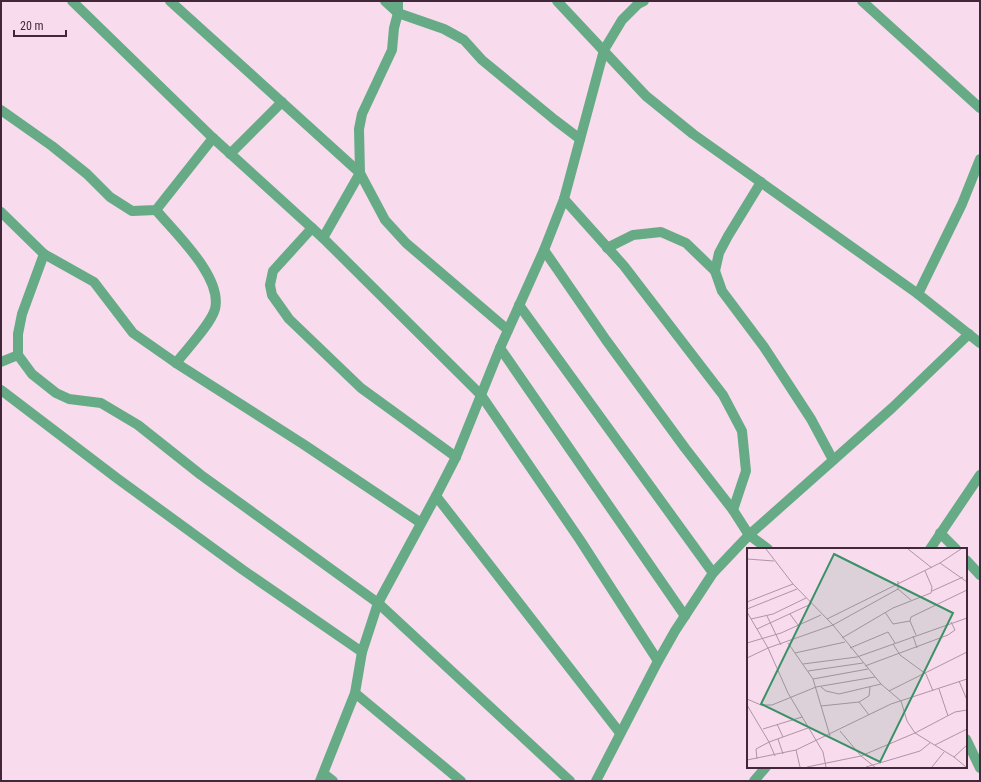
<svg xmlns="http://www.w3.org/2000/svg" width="981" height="782" font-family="'Roboto Condensed',sans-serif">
	<rect width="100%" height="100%" fill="#f8dcee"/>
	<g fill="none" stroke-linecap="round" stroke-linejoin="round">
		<g stroke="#67ab86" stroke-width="10">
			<polyline points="72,1 213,138 323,238 481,395 580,540 658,661"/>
			<polyline points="170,1 360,173 385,220 406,243 508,330"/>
			<polyline points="385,1 398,13 444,29 464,40 482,60 555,120 580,139"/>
			<polyline points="557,1 646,96 693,134 918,294 980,343"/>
			<polyline points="862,1 980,108"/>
			<polyline points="1,110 52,146 87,174 110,197 132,211 156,210 213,138"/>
			<polyline points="230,154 282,102"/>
			<polyline points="761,182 728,236 719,253 715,271 722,291 764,347 811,419 833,460"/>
			<polyline points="564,199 624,266 723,395 742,431 746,471 733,510"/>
			<path d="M156,210C175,233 223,277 215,309C211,324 186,350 176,363"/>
			<polyline points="1,212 44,254 94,282 133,333 176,363 303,444 421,523"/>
			<polyline points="312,228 273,271 270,285 272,295 289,319 361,388 456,457"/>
			<polyline points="323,238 360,173 359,129 362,114 392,50 394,28 398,13 398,1"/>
			<polyline points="607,248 633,235 661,232 686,243 715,271"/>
			<polyline points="544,250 606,340 685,448 733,510 749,535 768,549"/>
			<polyline points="918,294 962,204 980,159"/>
			<polyline points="519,305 713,573"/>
			<polyline points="500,348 685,616"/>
			<polyline points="18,355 18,334 22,314 44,254"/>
			<polyline points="1,362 18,355 32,374 56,393 69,399 101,403 138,425 201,475 378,603 570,781"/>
			<polyline points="1,390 118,479 243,570 362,652"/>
			<polyline points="436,496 620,733"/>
			<polyline points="940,533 956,549"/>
			<polyline points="930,549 980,475"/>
			<polyline points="966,560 980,575"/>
			<polyline points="355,693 461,781"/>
			<polyline points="966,739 980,768"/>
			<polyline points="324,774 333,781"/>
			<polyline points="320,781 355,693 362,652 378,603 436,496 456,457 500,348 544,250 564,199 604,50 622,20 638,4 644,1"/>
			<polyline points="596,781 658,661 675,631 713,573 749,535 892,408 969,334"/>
			<polyline points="754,781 766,767"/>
		</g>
	</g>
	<g transform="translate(747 548)">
		<rect width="220" height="220" fill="#f8dcee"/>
		<path fill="none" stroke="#af94a6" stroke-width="1" d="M19,1L46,36L86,77L134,136L154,153L160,173L168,185L207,209L219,219M161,1L185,20M0,11L27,13M193,15L214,1M151,41L164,52M185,43L216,29M0,54L46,36M0,61L50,41M0,64L21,100L86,77L151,41V33M138,64L146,76L163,73M43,66L51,77M20,68L34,97M4,71L26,66L59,50M80,71L193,15L220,34M10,81L64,56M169,87L163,73L164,69L220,42M166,88L170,100M95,90L146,60L184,45L185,39L178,23M0,95L34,85L74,67M41,95L66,131L83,188M146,96L153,107L179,126L186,143M103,100L141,84L148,95M48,105L98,94M0,110L21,100L41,145L76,204L79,219M56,116L110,109L220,70M118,118L201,87L208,82L204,74M61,123L116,115M66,131L121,121M212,133L220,152M74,139L79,143L92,146L134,136M192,141L201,168M142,143L220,104M0,151L14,157H25L69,139L128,129M112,154L122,148L123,139M0,157L22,194L9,201L10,211M74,158L112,154L122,167M30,176L36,189M16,181L55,169M93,183L114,208L128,219M31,191L36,206M188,197L220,181M49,202L53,219M28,208L22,194L61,180M207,209L220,197M0,212L49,202L144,156L220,131M60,219L114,208L168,185L208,164L220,162M119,219L173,203L183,195M185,219L197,204"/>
		<path fill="#3a9166" fill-opacity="0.15" stroke="#3a9166" stroke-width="2" d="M87,6L206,65L133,214L14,156Z"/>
		<rect width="220" height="220" fill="none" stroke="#42273a" stroke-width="2"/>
	</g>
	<rect width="981" height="782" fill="none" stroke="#42273a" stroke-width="4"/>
	<path d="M14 30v6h52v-6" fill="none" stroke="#42273a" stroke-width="2"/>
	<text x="20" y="30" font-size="12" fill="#42273a" stroke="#f8dcee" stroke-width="3" paint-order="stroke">20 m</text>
</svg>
